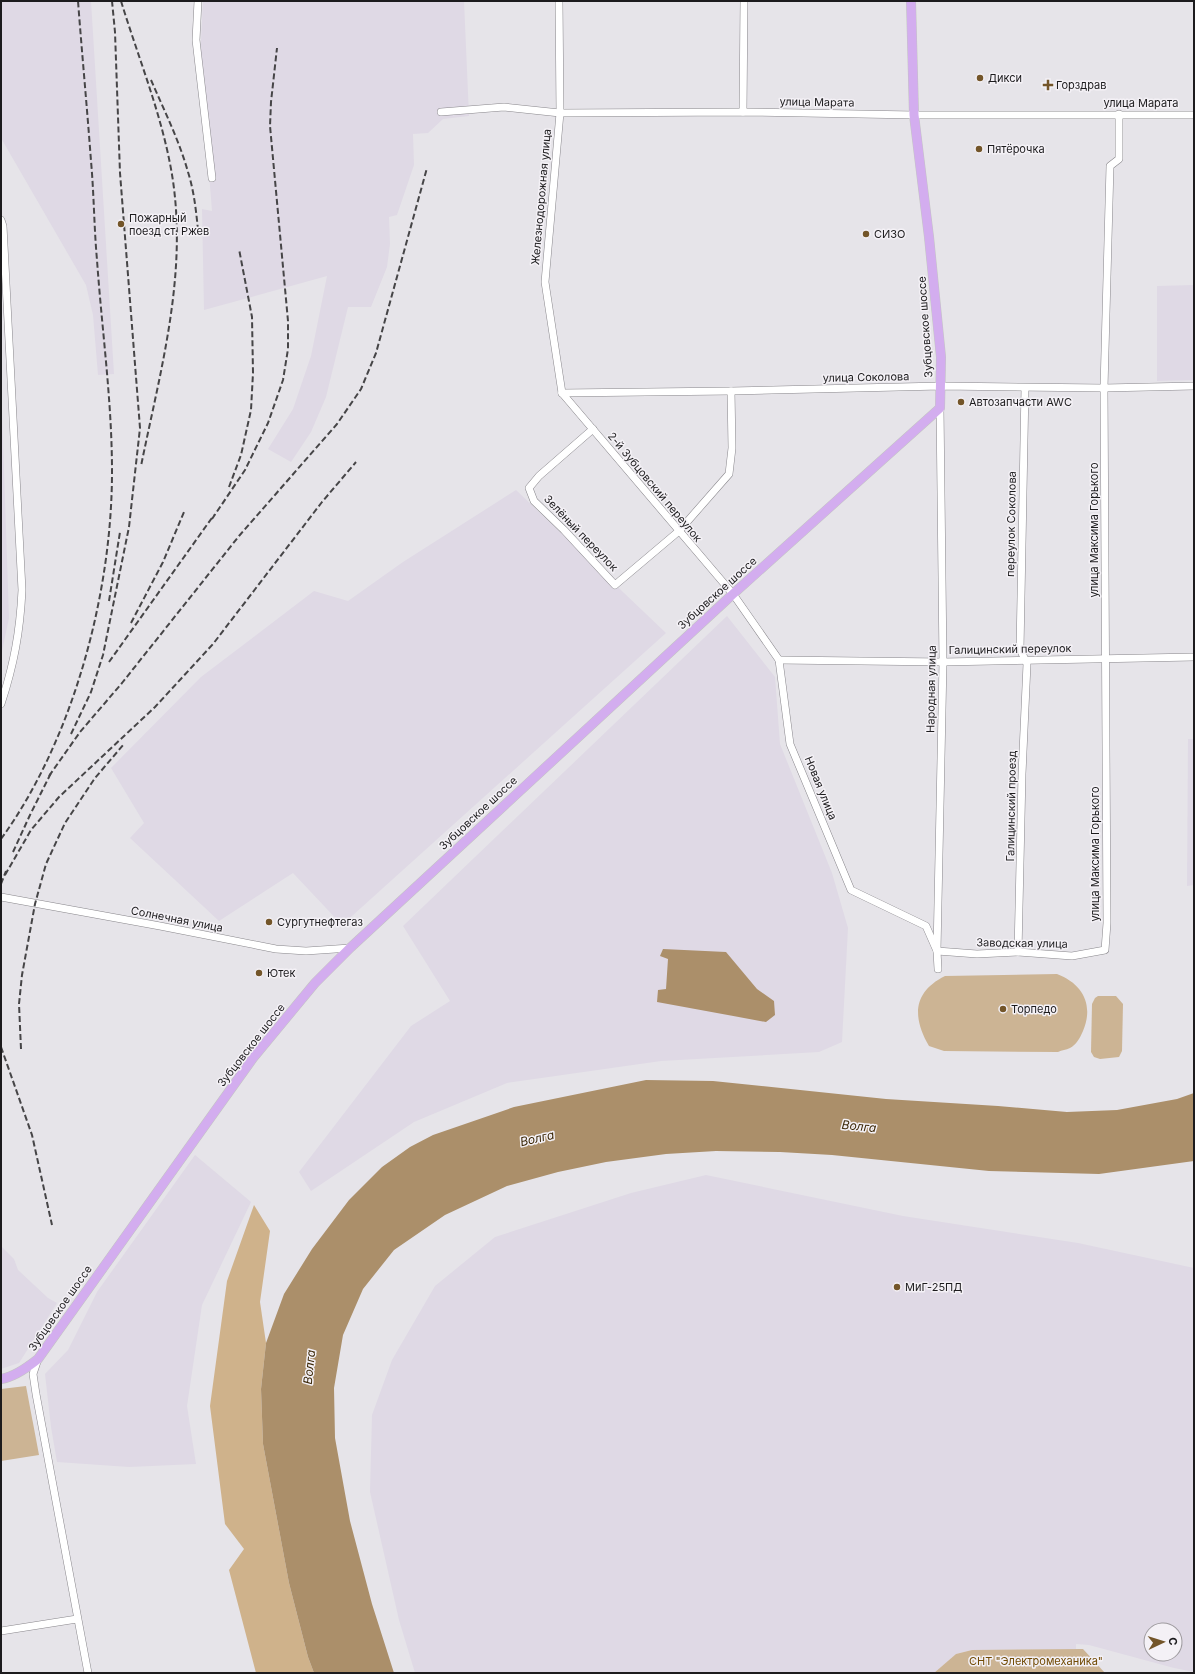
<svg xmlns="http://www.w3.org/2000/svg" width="1195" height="1674" font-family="Inter,sans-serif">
	<rect width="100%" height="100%" fill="#e6e4e9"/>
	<g fill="#dfd9e5" fill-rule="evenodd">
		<polygon points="1,1 91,1 114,374 98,375 93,315 86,285 1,138"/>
		<polygon points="203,1 464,1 469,116 443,119 428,133 413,134 414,165 397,215 389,217 390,244 387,267 371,307 348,307 326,397 311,432 291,462 268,449 293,409 311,356 327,276 204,310 202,209 212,211 200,61"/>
		<polygon points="1194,285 1194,380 1157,381 1157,286"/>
		<polygon points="1,380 9,618 1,656"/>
		<polygon points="516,490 666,633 342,925 293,873 219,921 130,838 144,823 111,768 201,677 314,591 348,601 403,562"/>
		<polygon points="727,616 775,677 780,744 832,873 848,928 842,1042 819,1052 661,1061 507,1083 414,1122 311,1191 299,1172 411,1026 450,1001 403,926"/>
		<polygon points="1188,739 1194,739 1194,885 1187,886"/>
		<polygon points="195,1155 251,1202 202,1305 187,1406 196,1464 129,1467 57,1462 51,1427 45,1374 68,1350 97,1292"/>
		<path d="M706,1175L903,1216L1078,1243L1194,1268V1672L1174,1668L1089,1645L1076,1644V1649L972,1650L956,1654L934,1673H415L399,1620L370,1492L372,1415L392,1360L435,1286L495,1237L631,1193ZM1151,1630H1175V1654H1151Z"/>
		<polygon points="1,1246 14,1259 18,1270 48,1298 57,1303 19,1363 1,1369"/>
	</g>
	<g fill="#ccb494">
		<path d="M1057,974C1083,984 1094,1005 1083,1031C1080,1038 1076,1045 1070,1048C1066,1050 1062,1050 1058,1052L944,1051L929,1046C912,1017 913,992 945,976Z"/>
		<polygon points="1098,996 1116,996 1123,1004 1122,1051 1119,1057 1100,1059 1094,1057 1091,1052 1092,1004 1095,998"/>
		<polygon points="26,1386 39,1455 1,1461 1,1389"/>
		<polygon points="1083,1649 1105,1673 934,1673 956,1654 972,1650"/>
	</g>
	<polygon fill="#cfb28b" points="254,1205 270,1231 260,1302 266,1343 261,1389 263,1444 289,1583 308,1657 314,1673 256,1673 229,1570 244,1549 225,1524 210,1406 227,1281"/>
	<g fill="#ab8f6a">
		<polygon points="663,949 726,952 757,989 774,1001 775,1015 766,1022 657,1002 658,990 666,989 668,959 660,956"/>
		<polygon points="646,1080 713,1081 886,1099 998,1106 1067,1112 1117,1110 1177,1099 1194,1093 1194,1161 1099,1174 989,1171 832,1155 780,1152 716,1151 666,1154 606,1162 558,1172 507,1186 445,1215 394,1250 363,1289 343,1335 334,1388 335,1438 350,1521 372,1604 394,1673 314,1673 308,1657 289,1583 263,1444 261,1389 266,1343 284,1294 312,1249 349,1200 382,1167 410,1147 433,1135 514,1107"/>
	</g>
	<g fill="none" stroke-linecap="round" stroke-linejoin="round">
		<defs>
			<g id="minor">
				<polyline points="198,1 196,40 212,178"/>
				<polyline points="559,1 560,113 545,282 562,393"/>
				<polyline points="441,112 504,107 560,113 743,112 914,115 1194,115"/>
				<polyline points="743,112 744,1"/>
				<path d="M1,220L3,226L22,590C20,632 14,664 1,704"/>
				<polyline points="562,393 733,594 779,660 790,744 851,890 926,926 937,951 977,954 1018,952 1072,956 1105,950 1107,923 1104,388 1110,166 1119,159 1119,114"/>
				<polyline points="562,393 731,391 941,386 1104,388 1194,386"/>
				<polyline points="593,429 539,476 529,488 534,501 564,530 615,585 679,531 729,474 732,448 731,391"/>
				<polyline points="779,660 943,662 1194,657"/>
				<polyline points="1,897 160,926 276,949 306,951 350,948"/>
				<polyline points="1018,952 1022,774 1027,664 1020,649 1025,388"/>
				<polyline points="938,969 937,951 943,662 940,408"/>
				<polyline points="38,1359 33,1374 36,1394 88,1673"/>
				<polyline points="1,1631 77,1619"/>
			</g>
			<path id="major" d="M1,1379C14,1377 28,1367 38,1359L253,1058L315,983L350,948L733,594L940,408L941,357L929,237L914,115L911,1"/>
		</defs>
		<use href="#minor" stroke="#88868b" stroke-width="8"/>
		<use href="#major" stroke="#c4c4c4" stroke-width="10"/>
		<use href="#minor" stroke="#fff" stroke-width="7"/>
		<use href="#major" stroke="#d3adef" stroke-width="9"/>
		<g stroke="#464547" stroke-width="2" stroke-dasharray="6 3" stroke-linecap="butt">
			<path d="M121,1C139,60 164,120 173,181C187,278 160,372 141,466"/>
			<path d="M151,80C164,110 179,140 188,172C194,191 196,210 198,230"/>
			<polyline points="229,487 241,455 251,410 253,373 252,317 239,249"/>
			<polyline points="212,519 245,470 268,423 283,380 288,349 288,321 270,126 271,102 277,48"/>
			<polyline points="109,601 120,532"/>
			<polyline points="131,623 163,562 184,512"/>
			<polyline points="109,662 214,515"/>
			<polyline points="71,734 91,692 103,655 129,527 140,428 120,173 115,32 112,1"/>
			<polyline points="49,776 80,732 122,683 239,536 337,424 361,389 376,353 427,168"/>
			<path d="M1,839C73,740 112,594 112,472C112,401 102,331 97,260C94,227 94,194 91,161C87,107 82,54 78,1"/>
			<polyline points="13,852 30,815 51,773"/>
			<polyline points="5,875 31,830 59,797 155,707 213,644 322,502 356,462"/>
			<polyline points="1,884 6,871"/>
			<polyline points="1,1047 32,1135 52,1225"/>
			<polyline points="21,1049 19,1004 22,975 35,904 46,864 65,823 95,778 124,744"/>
		</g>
	</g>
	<g fill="#735529" stroke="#f4f1f6" stroke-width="1.5">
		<circle cx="980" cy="78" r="4"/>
		<path d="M1046 79h4v4h4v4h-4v4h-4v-4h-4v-4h4z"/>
		<circle cx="979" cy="149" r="4"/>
		<circle cx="121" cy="224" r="4"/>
		<circle cx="866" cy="234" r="4"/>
		<circle cx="961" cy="402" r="4"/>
		<circle cx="269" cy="922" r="4"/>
		<circle cx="259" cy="973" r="4"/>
		<circle cx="1003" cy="1009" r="4"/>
		<circle cx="897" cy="1287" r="4"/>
	</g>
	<g text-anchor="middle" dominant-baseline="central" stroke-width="3" stroke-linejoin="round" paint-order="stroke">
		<g font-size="11" fill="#1c1b1d" stroke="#f4f1f6" text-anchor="start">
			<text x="988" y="78">Дикси</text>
			<text x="1056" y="85">Горздрав</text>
			<text x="987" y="149">Пятёрочка</text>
			<text x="129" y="218">Пожарный<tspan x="129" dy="13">поезд ст. Ржев</tspan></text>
			<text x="874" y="234">СИЗО</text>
			<text x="969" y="402">Автозапчасти AWC</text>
			<text x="277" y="922">Сургутнефтегаз</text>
			<text x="267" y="973">Ютек</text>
			<text x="1011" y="1009">Торпедо</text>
			<text x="905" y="1287">МиГ-25ПД</text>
		</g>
		<g font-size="11" fill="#1c1b1d" stroke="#f4f1f6">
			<text transform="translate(817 102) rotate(1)">улица Марата</text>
			<text x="1141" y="103">улица Марата</text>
			<text transform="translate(541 197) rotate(-85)">Железнодорожная улица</text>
			<text transform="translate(925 327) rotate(-94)">Зубцовское шоссе</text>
			<text transform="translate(866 377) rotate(-1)">улица Соколова</text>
			<text transform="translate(655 487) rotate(50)">2-й Зубцовский переулок</text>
			<text transform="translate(1011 524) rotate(-89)">переулок Соколова</text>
			<text transform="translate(1094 530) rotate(-90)">улица Максима Горького</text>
			<text transform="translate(581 533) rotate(46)">Зелёный переулок</text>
			<text transform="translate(717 593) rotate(-42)">Зубцовское шоссе</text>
			<text transform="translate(1010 649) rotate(-1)">Галицинский переулок</text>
			<text transform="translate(931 689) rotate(-89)">Народная улица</text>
			<text transform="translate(821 788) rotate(68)">Новая улица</text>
			<text transform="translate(1011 806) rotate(-89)">Галицинский проезд</text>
			<text transform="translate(478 813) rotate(-43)">Зубцовское шоссе</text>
			<text transform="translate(1095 854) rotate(-90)">улица Максима Горького</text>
			<text transform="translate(177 919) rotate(11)">Солнечная улица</text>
			<text transform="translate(1022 943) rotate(1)">Заводская улица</text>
			<text transform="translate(251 1045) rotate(-52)">Зубцовское шоссе</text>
			<text transform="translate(60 1308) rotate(-55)">Зубцовское шоссе</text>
		</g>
		<g font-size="11" fill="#714a03" stroke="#f4f1f6">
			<text x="1036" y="1661">СНТ "Электромеханика"</text>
		</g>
		<g font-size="12" font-style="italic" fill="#3a2605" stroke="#f4f1f6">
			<text transform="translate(859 1126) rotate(6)">Волга</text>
			<text transform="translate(537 1138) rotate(-13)">Волга</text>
			<text transform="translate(309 1367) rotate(-84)">Волга</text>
		</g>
	</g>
	<rect width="1195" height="1674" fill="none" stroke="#1c1b1d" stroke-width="4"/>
	<g transform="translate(1163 1642) rotate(86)"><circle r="19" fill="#f4f1f6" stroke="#9e9b9f"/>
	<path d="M0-3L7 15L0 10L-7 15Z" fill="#735529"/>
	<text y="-6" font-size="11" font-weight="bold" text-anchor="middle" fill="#1c1b1d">С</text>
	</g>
</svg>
